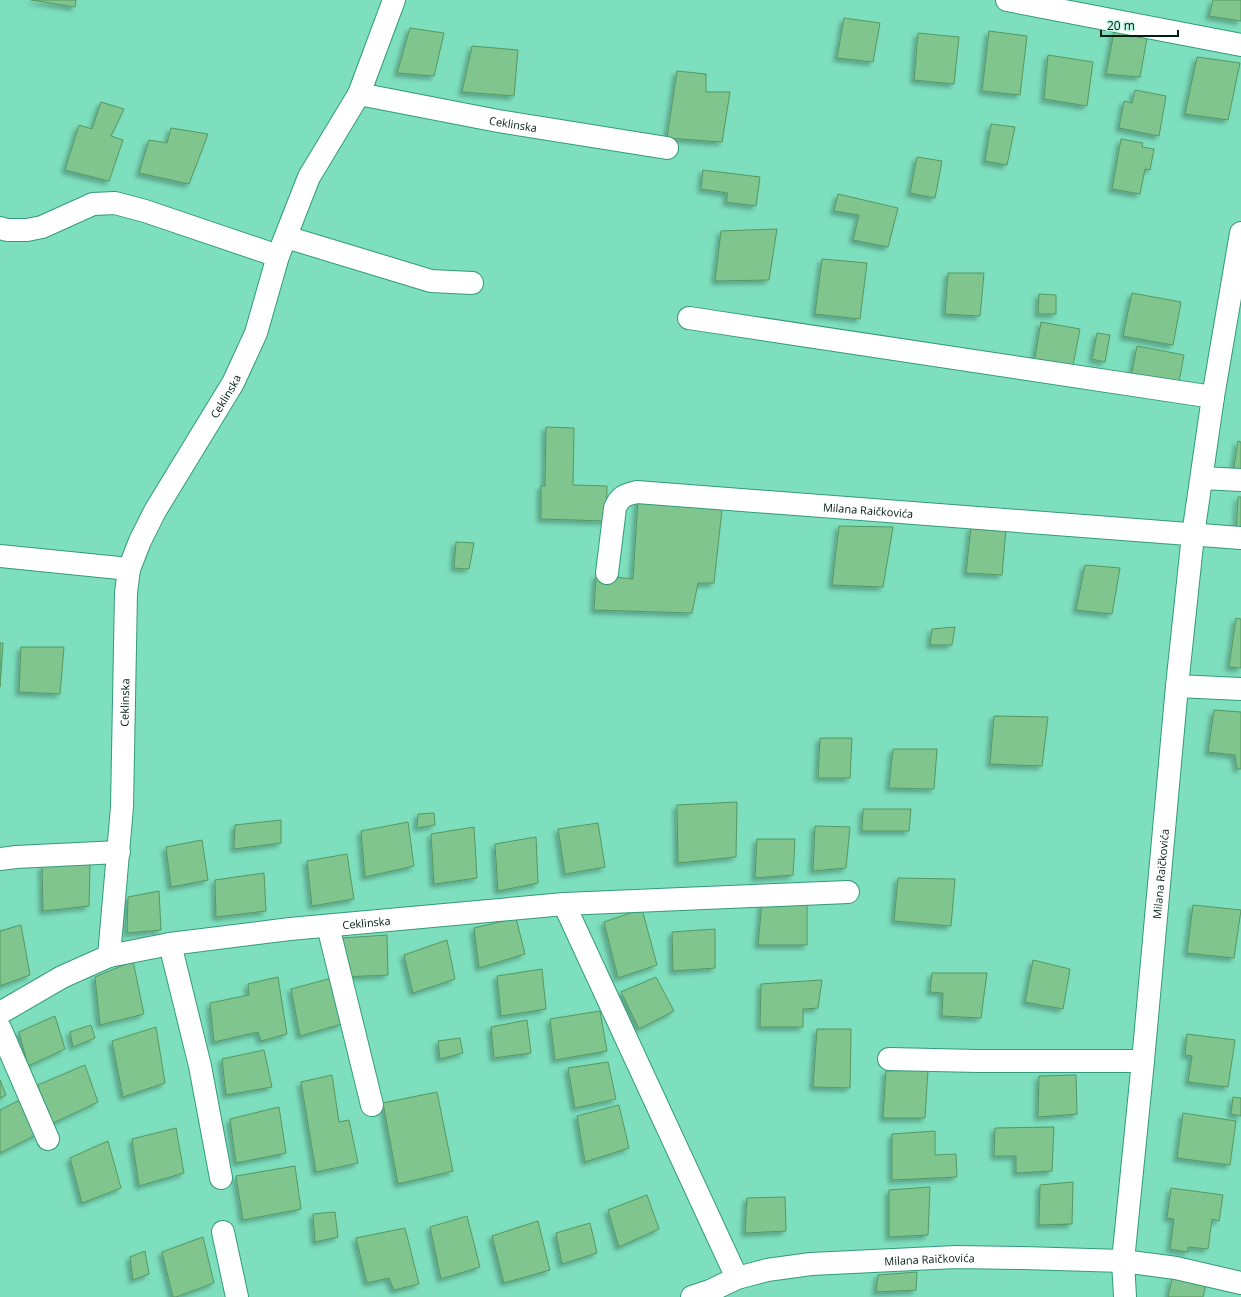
<svg xmlns="http://www.w3.org/2000/svg" width="1241" height="1297" font-family="'Open Sans',sans-serif">
	<defs>
		<filter id="shadow"><feDropShadow dx="-3.5" dy="3.5" stdDeviation="2" flood-color="#0004"/></filter>
	</defs>
	<rect width="100%" height="100%" fill="#7ddfbd"/>
	<g fill="#80c58d" stroke="#559863" filter="url(#shadow)">
		<polygon points="31,0 76,0 75,7"/>
		<polygon points="1213,0 1241,0 1241,21 1209,16"/>
		<polygon points="844,18 880,23 873,62 837,58"/>
		<polygon points="410,28 444,33 434,76 397,73"/>
		<polygon points="989,31 1027,36 1020,95 982,91"/>
		<polygon points="1114,32 1147,38 1140,77 1106,74"/>
		<polygon points="918,33 959,37 954,84 914,80"/>
		<polygon points="472,46 518,50 514,96 462,92"/>
		<polygon points="1048,55 1093,62 1087,106 1044,99"/>
		<polygon points="1197,57 1240,63 1228,120 1185,114"/>
		<polygon points="677,71 706,74 706,92 730,92 722,142 667,138"/>
		<polygon points="1135,90 1166,96 1159,136 1119,128 1124,101 1132,103"/>
		<polygon points="101,102 124,109 111,136 123,140 109,181 65,170 79,125 92,129"/>
		<polygon points="991,124 1015,127 1007,165 985,161"/>
		<polygon points="171,128 208,134 189,184 139,173 149,140 167,143"/>
		<polygon points="1121,139 1143,143 1142,147 1154,149 1150,170 1145,169 1140,194 1112,189"/>
		<polygon points="917,157 942,161 935,198 910,193"/>
		<polygon points="703,170 760,177 756,206 726,202 728,193 701,189"/>
		<polygon points="838,194 898,208 888,247 853,240 859,215 834,211"/>
		<polygon points="777,229 769,280 715,281 721,231"/>
		<polygon points="822,259 867,263 860,319 815,314"/>
		<polygon points="948,273 984,273 980,316 945,314"/>
		<polygon points="1132,293 1181,302 1173,345 1123,336"/>
		<polygon points="1039,294 1056,295 1056,314 1038,314"/>
		<polygon points="1041,322 1080,329 1072,370 1034,363"/>
		<polygon points="1097,333 1110,335 1105,362 1092,359"/>
		<polygon points="1137,346 1184,355 1178,387 1131,377"/>
		<polygon points="546,427 574,428 573,485 607,486 606,521 541,519 541,486 545,486"/>
		<polygon points="1238,441 1241,442 1241,474 1233,473"/>
		<polygon points="1238,497 1241,497 1241,537 1236,536"/>
		<polygon points="638,500 723,500 714,583 698,583 692,613 594,610 596,575 633,579"/>
		<polygon points="839,526 893,527 883,587 832,585"/>
		<polygon points="971,527 1006,528 1002,575 966,573"/>
		<polygon points="456,542 474,543 469,569 454,568"/>
		<polygon points="1085,565 1120,568 1112,614 1076,610"/>
		<polygon points="1236,618 1241,619 1241,668 1229,667"/>
		<polygon points="955,627 952,645 930,645 932,629"/>
		<polygon points="0,643 3,643 0,687"/>
		<polygon points="21,647 64,647 60,694 19,692"/>
		<polygon points="1214,710 1241,712 1241,769 1237,769 1235,755 1208,752"/>
		<polygon points="994,716 1048,717 1042,766 990,764"/>
		<polygon points="820,738 852,738 850,778 818,778"/>
		<polygon points="893,749 937,749 934,789 889,788"/>
		<polygon points="737,802 736,857 678,863 677,805"/>
		<polygon points="863,809 911,809 909,831 862,831"/>
		<polygon points="434,813 435,825 417,828 418,814"/>
		<polygon points="281,820 281,843 234,849 235,825"/>
		<polygon points="408,822 414,866 365,877 361,831"/>
		<polygon points="598,823 605,867 565,874 558,829"/>
		<polygon points="815,826 850,827 846,868 813,871"/>
		<polygon points="474,827 477,878 434,884 431,834"/>
		<polygon points="536,837 538,883 498,891 495,844"/>
		<polygon points="757,839 795,839 793,875 755,878"/>
		<polygon points="202,840 208,880 171,887 166,847"/>
		<polygon points="347,854 354,899 312,906 307,861"/>
		<polygon points="90,864 89,906 43,911 42,866"/>
		<polygon points="264,873 266,911 216,917 215,880"/>
		<polygon points="898,878 955,879 951,926 894,921"/>
		<polygon points="159,891 161,930 127,933 128,897"/>
		<polygon points="807,899 807,945 758,945 762,902"/>
		<polygon points="1193,905 1241,910 1234,958 1187,953"/>
		<polygon points="642,909 657,965 618,978 604,922"/>
		<polygon points="516,918 525,954 479,968 474,928"/>
		<polygon points="21,925 30,975 0,986 0,931"/>
		<polygon points="715,929 715,968 673,971 672,932"/>
		<polygon points="387,935 388,975 343,977 343,938"/>
		<polygon points="447,940 455,979 413,993 404,955"/>
		<polygon points="1033,960 1070,969 1063,1009 1025,1002"/>
		<polygon points="133,961 144,1014 100,1025 95,977"/>
		<polygon points="542,969 546,1009 501,1016 497,976"/>
		<polygon points="932,973 987,973 981,1018 942,1016 943,993 930,992"/>
		<polygon points="278,977 287,1034 261,1041 258,1032 214,1042 210,1003 249,995 248,984"/>
		<polygon points="656,977 674,1011 639,1029 621,992"/>
		<polygon points="332,978 342,1024 300,1036 291,989"/>
		<polygon points="822,980 818,1008 803,1009 803,1027 760,1027 761,984"/>
		<polygon points="600,1011 607,1051 555,1060 550,1019"/>
		<polygon points="55,1016 65,1049 28,1066 19,1032"/>
		<polygon points="527,1020 531,1053 494,1058 491,1027"/>
		<polygon points="91,1025 95,1038 73,1047 70,1032"/>
		<polygon points="156,1027 165,1083 123,1097 112,1041"/>
		<polygon points="817,1029 851,1029 850,1088 813,1087"/>
		<polygon points="1187,1034 1235,1040 1228,1087 1188,1082 1192,1056 1185,1055"/>
		<polygon points="460,1038 463,1053 440,1059 438,1041"/>
		<polygon points="264,1050 272,1087 226,1095 222,1059"/>
		<polygon points="608,1062 616,1099 575,1108 568,1068"/>
		<polygon points="85,1065 98,1102 49,1125 38,1085"/>
		<polygon points="928,1070 925,1118 883,1118 886,1071"/>
		<polygon points="332,1075 339,1122 349,1120 358,1163 316,1172 301,1082"/>
		<polygon points="1076,1075 1077,1114 1038,1117 1039,1076"/>
		<polygon points="0,1080 6,1095 0,1098"/>
		<polygon points="437,1092 453,1171 398,1184 383,1103"/>
		<polygon points="26,1097 38,1134 0,1153 0,1110"/>
		<polygon points="1233,1097 1241,1098 1241,1116 1231,1114"/>
		<polygon points="619,1105 629,1148 585,1162 577,1116"/>
		<polygon points="279,1107 286,1153 236,1163 230,1119"/>
		<polygon points="1183,1113 1236,1121 1230,1165 1177,1158"/>
		<polygon points="1054,1127 1052,1171 1016,1173 1016,1156 994,1156 995,1128"/>
		<polygon points="176,1128 184,1173 139,1186 132,1139"/>
		<polygon points="935,1131 935,1155 956,1154 957,1177 892,1180 892,1134"/>
		<polygon points="108,1141 121,1188 82,1203 70,1158"/>
		<polygon points="295,1166 301,1209 243,1220 236,1176"/>
		<polygon points="1073,1182 1072,1224 1039,1225 1040,1185"/>
		<polygon points="930,1187 928,1235 889,1237 889,1190"/>
		<polygon points="1171,1188 1223,1195 1219,1221 1212,1219 1208,1249 1188,1247 1188,1252 1170,1249 1174,1219 1167,1218"/>
		<polygon points="647,1195 659,1229 619,1247 608,1210"/>
		<polygon points="785,1197 786,1231 745,1233 747,1198"/>
		<polygon points="335,1212 338,1237 315,1242 313,1214"/>
		<polygon points="467,1216 480,1267 441,1279 430,1227"/>
		<polygon points="538,1221 550,1270 504,1283 492,1236"/>
		<polygon points="590,1223 597,1253 562,1264 556,1233"/>
		<polygon points="405,1228 419,1284 394,1290 389,1278 367,1283 356,1238"/>
		<polygon points="203,1237 214,1283 176,1297 173,1297 162,1252"/>
		<polygon points="145,1251 149,1274 133,1280 130,1257"/>
		<polygon points="917,1272 916,1290 876,1292 878,1275"/>
		<polygon points="1172,1278 1206,1285 1203,1297 1168,1297"/>
	</g>
	<g fill="none" stroke-linecap="round" stroke-linejoin="round">
		<defs>
			<g id="minor">
				<polyline points="1007,0 1241,45"/>
				<path id="s1" d="M359,94L498,121L667,148"/>
				<polyline points="0,228 7,230 27,230 42,227 93,204 115,203 145,211 278,256"/>
				<polyline points="286,237 431,281 472,283"/>
				<polyline points="689,318 1213,397"/>
				<polyline points="1202,478 1241,480"/>
				<polyline points="0,556 129,569"/>
				<path id="s2" d="M607,573L615,508C620,496 625,495 637,492L1241,538"/>
				<polyline points="1177,686 1241,689"/>
				<polyline points="0,859 16,857 119,852"/>
				<polyline points="564,904 737,1278"/>
				<polyline points="328,926 372,1105"/>
				<polyline points="170,944 200,1066 221,1178"/>
				<path id="s3" d="M109,956L122,807L126,593L129,569L140,541L155,511L233,383L256,333L278,256L309,177L359,94L394,0"/>
				<path id="s4" d="M0,1013L62,977L109,956L170,944L290,929L564,904L848,892"/>
				<polyline points="0,1028 48,1139"/>
				<polyline points="889,1059 978,1061 1143,1061"/>
				<polyline points="223,1232 237,1297"/>
				<path id="s5" d="M692,1297L710,1291L737,1278L767,1270L811,1264L956,1257L1023,1258L1123,1261L1176,1268L1241,1283"/>
				<path id="s6" d="M1125,1297L1123,1261L1143,1061L1177,686L1193,535L1213,397L1241,233"/>
			</g>
		</defs>
		<use href="#minor" stroke="#339a7b" stroke-width="24"/>
		<use href="#minor" stroke="#fff" stroke-width="22"/>
	</g>
	<g text-anchor="middle" dominant-baseline="central" stroke-width="4" stroke-linejoin="round" paint-order="stroke">
		<g font-size="11" fill="#001d13" stroke="#c7f5e3">
			<text stroke="none"><textPath href="#s1" startOffset="157">Ceklinska</textPath></text>
			<text stroke="none"><textPath href="#s3" startOffset="586">Ceklinska</textPath></text>
			<text stroke="none"><textPath href="#s2" startOffset="326">Milana Raičkovića</textPath></text>
			<text stroke="none"><textPath href="#s3" startOffset="254">Ceklinska</textPath></text>
			<text stroke="none"><textPath href="#s6" startOffset="425">Milana Raičkovića</textPath></text>
			<text stroke="none"><textPath href="#s4" startOffset="383">Ceklinska</textPath></text>
			<text stroke="none"><textPath href="#s5" startOffset="243">Milana Raičkovića</textPath></text>
		</g>
	</g>
	<path d="M1101 30v6h77v-6" fill="none" stroke="#001d13" stroke-width="2"/>
	<text x="1107" y="30" font-size="12" fill="#001d13" stroke="#c7f5e3" stroke-width="3" paint-order="stroke">20 m</text>
</svg>
